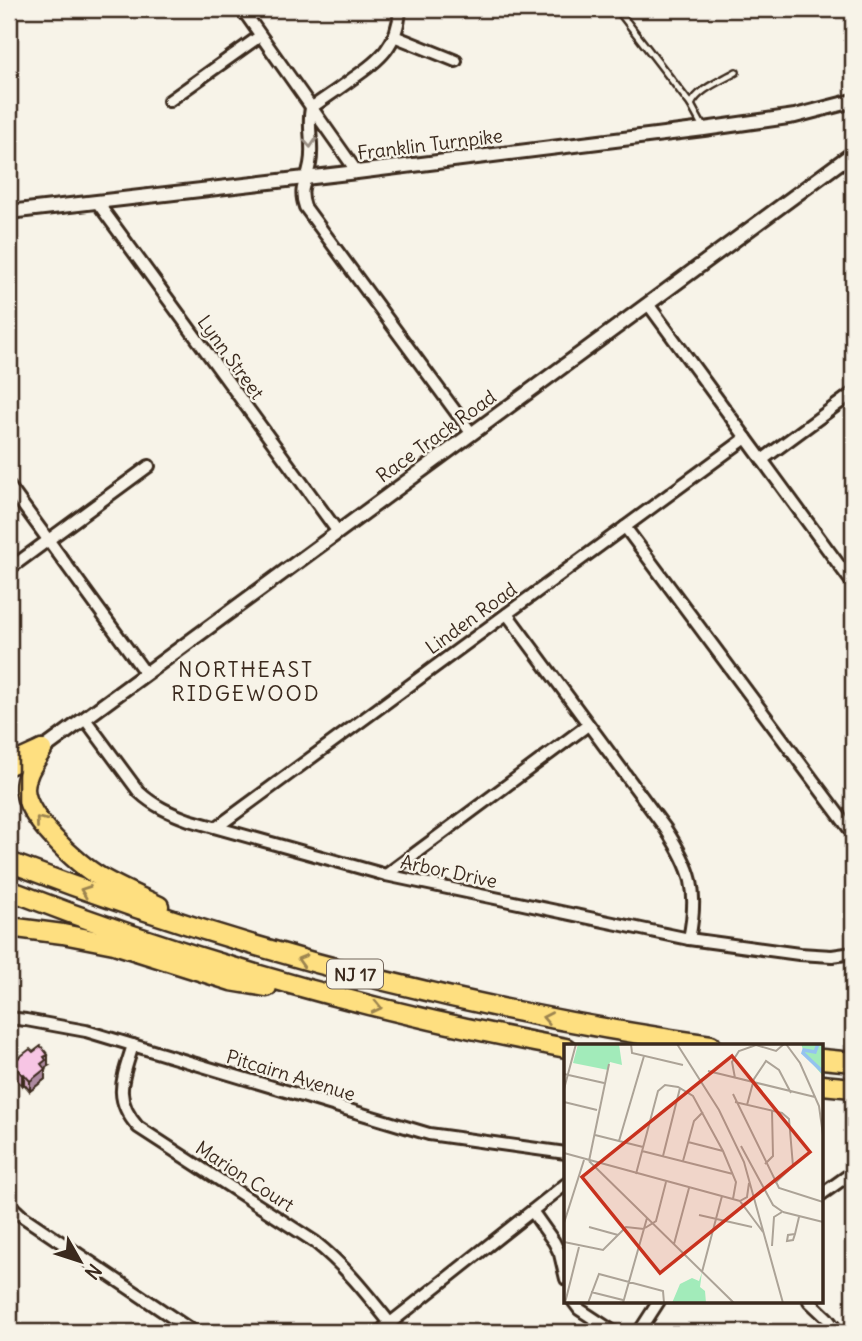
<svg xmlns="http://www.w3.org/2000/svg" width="862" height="1341" font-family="Delius,sans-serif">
	<rect width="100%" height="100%" fill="#f7f3e8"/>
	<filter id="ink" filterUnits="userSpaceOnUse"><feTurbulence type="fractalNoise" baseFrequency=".0143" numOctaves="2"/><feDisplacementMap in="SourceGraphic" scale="14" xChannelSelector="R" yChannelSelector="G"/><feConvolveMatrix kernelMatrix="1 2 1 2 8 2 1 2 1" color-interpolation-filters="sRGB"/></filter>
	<g filter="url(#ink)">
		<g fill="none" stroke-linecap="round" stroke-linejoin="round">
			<defs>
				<g id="service">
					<polyline points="617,9 691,105"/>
					<path d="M704,129L691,105C698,89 721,81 736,72"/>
				</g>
				<g id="minor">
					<polyline points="242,9 357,172"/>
					<polyline points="394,36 456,61"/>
					<polyline points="169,101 260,36"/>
					<path d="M311,108C307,127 314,145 310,164C307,183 298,186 305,207L472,434"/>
					<path d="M311,108C325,98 339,89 352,79C380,60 398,45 400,9"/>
					<polyline points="97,202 338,532"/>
					<polyline points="648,304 853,584"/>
					<polyline points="762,460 853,393"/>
					<polyline points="9,486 146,674"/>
					<polyline points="625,527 853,834"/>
					<polyline points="9,569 149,466"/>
					<path d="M507,614L665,828C692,869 699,890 689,939"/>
					<path d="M85,719L139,792C154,806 170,813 189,820L386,875L689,939L799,954L832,956L853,953"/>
					<polyline points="217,827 746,438"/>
					<polyline points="386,875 588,725"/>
					<polyline points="9,1018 26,1020 86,1031 429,1134 566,1153"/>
					<path d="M133,1045C123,1078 112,1098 138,1127L315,1242C346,1267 366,1293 390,1323"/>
					<polyline points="822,1194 853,1172"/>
					<polyline points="9,1204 22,1216 194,1332"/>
					<polyline points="532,1211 554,1242 560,1254 566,1279"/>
					<polyline points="573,1301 579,1309 614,1332"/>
					<polyline points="809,1301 827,1318 838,1332"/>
					<polyline points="379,1332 566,1184"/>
					<polyline points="639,1332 659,1301"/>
				</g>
				<g id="tertiary">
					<polyline points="9,212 357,172 704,129 795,116 853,101"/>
					<polyline points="42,750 853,153"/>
				</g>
				<g id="trunk">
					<path d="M42,750C35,762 25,774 25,789C26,817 77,864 100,877C119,888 140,897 159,906"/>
					<polyline points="9,765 42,750"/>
					<path d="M9,862C236,949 471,1011 711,1045"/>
					<path d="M9,890C189,960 376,1013 566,1048"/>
					<polyline points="9,927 63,934 114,944 231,981 267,987"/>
					<polyline points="822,1059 853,1062"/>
					<polyline points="822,1085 853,1088"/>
				</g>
			</defs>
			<use href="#service" stroke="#3b2a1e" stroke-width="10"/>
			<use href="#minor" stroke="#3b2a1e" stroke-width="16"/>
			<use href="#tertiary" stroke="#3b2a1e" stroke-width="18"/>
			<use href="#trunk" stroke="#3b2a1e" stroke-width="23"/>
			<use href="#service" stroke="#f7f3e8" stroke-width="5"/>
			<use href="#minor" stroke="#f7f3e8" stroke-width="10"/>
			<use href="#tertiary" stroke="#f7f3e8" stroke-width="12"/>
			<use href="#trunk" stroke="#fedf80" stroke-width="18"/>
		</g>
		<polygon fill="#d4a9c4" stroke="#3b2a1e" stroke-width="2" points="12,1063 48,1066 46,1067 45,1071 45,1079 30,1091 24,1084 22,1086 12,1074"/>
		<g fill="#ad8aa0" stroke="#3b2a1e" stroke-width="2">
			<polygon points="48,1055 48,1066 46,1067 45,1071 45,1079 30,1091 30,1081 44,1057"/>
			<polygon points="24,1074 24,1084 22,1086 22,1075"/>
		</g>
		<polygon fill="#f7c5e4" stroke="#3b2a1e" stroke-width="2" points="41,1046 48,1055 44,1057 46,1060 41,1064 45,1069 30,1081 24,1074 22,1075 12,1063 30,1049 33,1052"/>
		<defs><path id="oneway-chevron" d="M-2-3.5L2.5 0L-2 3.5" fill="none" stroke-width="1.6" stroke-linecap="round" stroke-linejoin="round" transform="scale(1.75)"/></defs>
		<use stroke="#998e83" href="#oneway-chevron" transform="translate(310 143) rotate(86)"/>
		<g stroke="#9c844f">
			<use href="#oneway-chevron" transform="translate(40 821) rotate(-130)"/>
			<use href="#oneway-chevron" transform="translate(85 891) rotate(-160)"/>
			<use href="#oneway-chevron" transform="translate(302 960) rotate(-164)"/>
			<use href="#oneway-chevron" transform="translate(377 1007) rotate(13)"/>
			<use href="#oneway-chevron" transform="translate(547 1018) rotate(-169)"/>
		</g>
	</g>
	<g text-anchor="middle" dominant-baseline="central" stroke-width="5" stroke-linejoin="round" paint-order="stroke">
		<rect fill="#f7f3e8" stroke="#73665b" stroke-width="2" x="327" y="959.5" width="56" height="29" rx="5"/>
		<g font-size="18" font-weight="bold" fill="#3b2a1e">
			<text x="355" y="974">NJ 17</text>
		</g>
		<g font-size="19" fill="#3b2a1e" stroke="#f7f3e8">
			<text transform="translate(430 144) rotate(-7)">Franklin Turnpike</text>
			<text transform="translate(231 357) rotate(54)">Lynn Street</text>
			<text transform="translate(436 436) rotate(-36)">Race Track Road</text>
			<text transform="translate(471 618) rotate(-36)">Linden Road</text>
			<text transform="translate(449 871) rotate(12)">Arbor Drive</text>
			<text transform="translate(291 1075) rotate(17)">Pitcairn Avenue</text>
			<text transform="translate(245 1176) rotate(33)">Marion Court</text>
		</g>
		<g font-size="21" letter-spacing="2" fill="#3b2a1e" stroke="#f7f3e8">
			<text x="246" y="669">NORTHEAST<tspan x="246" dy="24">RIDGEWOOD</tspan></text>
		</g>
	</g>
	<g transform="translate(564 1044)">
		<rect width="259" height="259" fill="#f7f3e8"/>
		<path d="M14,0H55L58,21L46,18L44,26L9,19ZM237,0H259V32L241,11ZM138,228L136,243L141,247L142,259H108L116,240L128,234L135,237Z" fill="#a2ebba"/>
		<path fill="none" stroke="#94c3ef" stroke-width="3.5" d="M254,0L251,8L240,6L239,9L259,28"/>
		<path fill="none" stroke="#aca397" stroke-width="2" d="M67,0L68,9L119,21M113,0L155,66L180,118L219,259M222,0L236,19L255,62L259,91M144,27L251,53M0,30L40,39M171,34L168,18L175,7L192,1L212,7L220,0M0,45L12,0M169,50L215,144L259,158M0,58L33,66M171,58L218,69L225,75L229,122L211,139M183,61L190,35L202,17L215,26L227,49M31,91L79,103M55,97L80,12M124,98L159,107M177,102L209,161L219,168M78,107L169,130M0,109L176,157M99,112L116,44M25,117L170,259M25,117L45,20M119,117L130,77L139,68M201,120L209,112L208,66M72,130L94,47L101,41L114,43L129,52L159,107L172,138L169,155M185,139L183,153L176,157L199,188M219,168L259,178M135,171L188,183M0,179L20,116M25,183L54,191M81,184L92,177L102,138M231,190L224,191L223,197L229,196L231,190L235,173M0,198L39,206L62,183L80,185M110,200L125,144M208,202L210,173L218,168M138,228L158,152M27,248L59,256M1,259L15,203M24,259L35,230L99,247L100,259M59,259L83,174"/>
		<path fill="#c8321e" fill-opacity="0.15" stroke="#c8321e" stroke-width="3.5" d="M168,12L246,108L96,229L18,133Z"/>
		<rect width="259" height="259" fill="none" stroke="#3b2a1e" stroke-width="3.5"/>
	</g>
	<rect width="862" height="1341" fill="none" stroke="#f7f3e8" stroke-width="35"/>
	<rect x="18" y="18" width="827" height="1306" fill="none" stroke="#3b2a1e" stroke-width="2.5" filter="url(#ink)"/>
	<g transform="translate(80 1261) rotate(129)" stroke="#f7f3e8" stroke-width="5" paint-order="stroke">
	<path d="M0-5L12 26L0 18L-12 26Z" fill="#3b2a1e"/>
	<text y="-10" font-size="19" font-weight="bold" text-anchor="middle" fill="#3b2a1e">N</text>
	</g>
</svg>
